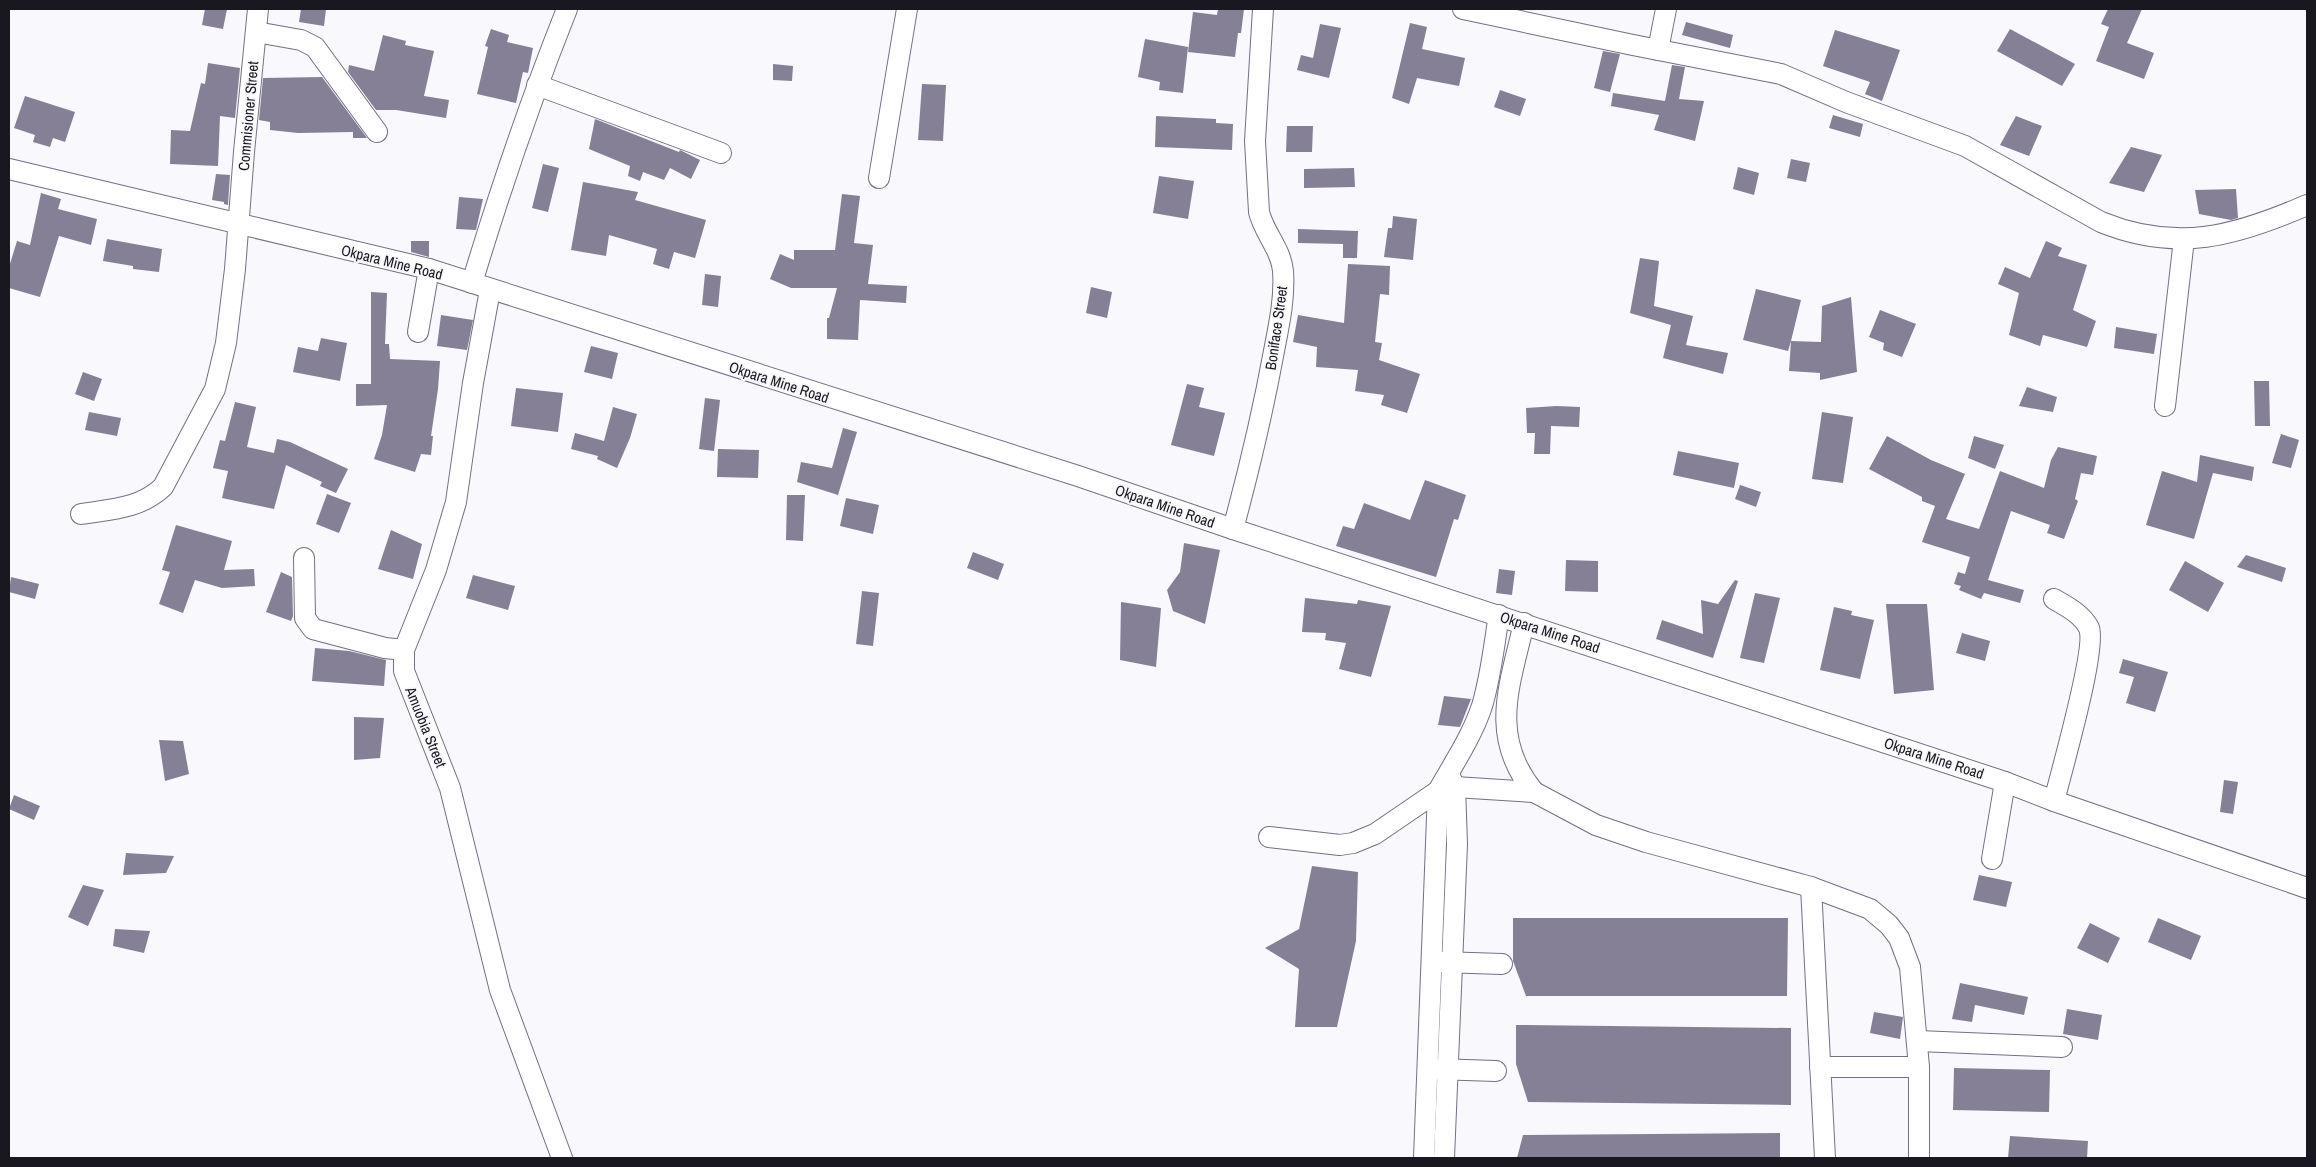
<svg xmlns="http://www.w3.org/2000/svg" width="2316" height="1167" font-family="'Archivo Narrow',sans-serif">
	<rect width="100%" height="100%" fill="#f9f8fd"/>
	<g fill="#858095">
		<polygon points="205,9 227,9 223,29 202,25"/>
		<polygon points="301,9 326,9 324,26 299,22"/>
		<polygon points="1218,9 1244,9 1241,33 1238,33 1235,57 1188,52 1193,12 1217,15"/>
		<polygon points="2108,9 2142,9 2127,43 2154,53 2144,79 2096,61 2109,27 2101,24"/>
		<polygon points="1686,22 1733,35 1730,48 1682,35"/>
		<polygon points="1410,23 1427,27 1422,49 1465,58 1459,86 1417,78 1409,104 1392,98"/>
		<polygon points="1320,24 1341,28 1329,78 1297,70 1301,55 1313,58"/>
		<polygon points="491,29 509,35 507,42 533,48 528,73 523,72 516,103 477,94 488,47 485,46"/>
		<polygon points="2010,29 2075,64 2062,86 1997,51"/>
		<polygon points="1835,30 1900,50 1882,101 1865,94 1870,82 1823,66"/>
		<polygon points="383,35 406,41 405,45 434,51 424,96 449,100 446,118 396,110 376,110 348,72 349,65 374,71"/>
		<polygon points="1145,39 1188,47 1183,93 1159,90 1160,82 1138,77"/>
		<polygon points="1603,51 1620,54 1610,92 1594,88"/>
		<polygon points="208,63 240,68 235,118 220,116 218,166 170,164 171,130 190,131 201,83 205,84"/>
		<polygon points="773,64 793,66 792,81 773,80"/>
		<polygon points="1672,65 1685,67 1679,99 1704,101 1695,141 1654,130 1659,115 1611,106 1613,93 1665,101"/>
		<polygon points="322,77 367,138 353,138 353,132 298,133 270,130 270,122 259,120 263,78"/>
		<polygon points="922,84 946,85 943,141 918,140"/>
		<polygon points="1500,90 1526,99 1520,116 1494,107"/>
		<polygon points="25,96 75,112 65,142 53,138 50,147 33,142 35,135 14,128"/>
		<polygon points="1833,115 1863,124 1860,137 1829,128"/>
		<polygon points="1156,116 1216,119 1216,123 1233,124 1232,150 1155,147"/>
		<polygon points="2016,116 2042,126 2029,156 2000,145"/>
		<polygon points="595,119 679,152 680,150 700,160 691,179 670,168 664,180 643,172 640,181 628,176 630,166 589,149"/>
		<polygon points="1287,126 1313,126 1312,152 1286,152"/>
		<polygon points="2131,147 2162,155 2144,192 2109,183"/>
		<polygon points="1791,159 1810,163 1806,182 1787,178"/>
		<polygon points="543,164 559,168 548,212 532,208"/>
		<polygon points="1738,167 1759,173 1754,195 1733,189"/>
		<polygon points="1354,168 1355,187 1304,188 1304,169"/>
		<polygon points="216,174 230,175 228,205 224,204 224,202 212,200"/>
		<polygon points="1159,176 1194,181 1188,219 1153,213"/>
		<polygon points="583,182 638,192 635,200 706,220 695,258 674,252 669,269 653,264 657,249 609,235 606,256 571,250"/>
		<polygon points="2236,189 2238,218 2231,220 2199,214 2195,190"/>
		<polygon points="41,193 61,199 58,209 97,219 91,245 59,236 40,297 9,288 9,267 17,241 30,245"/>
		<polygon points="842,194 860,196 854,243 873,245 868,284 907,286 906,303 860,300 858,340 827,339 827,318 829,318 837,288 791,288 770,279 780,254 794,260 794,250 835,250"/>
		<polygon points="459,197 483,199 476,230 456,229"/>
		<polygon points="1393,216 1417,219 1413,260 1384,257 1388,228 1392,228"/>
		<polygon points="1298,229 1358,231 1357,258 1343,258 1343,244 1298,243"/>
		<polygon points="107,239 162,249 159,272 133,269 133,266 103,261"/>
		<polygon points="411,241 429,241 429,257 411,252"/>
		<polygon points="2046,241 2062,248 2058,256 2087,265 2073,310 2096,321 2087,347 2043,335 2040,346 2009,335 2019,293 1998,284 2005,267 2030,278"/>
		<polygon points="1640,258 1659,261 1654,306 1693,316 1686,345 1728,353 1723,374 1663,358 1671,325 1630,313"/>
		<polygon points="1348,264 1390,266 1389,295 1380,294 1375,342 1382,343 1379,360 1420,374 1407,413 1381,405 1384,395 1355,391 1358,370 1316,367 1317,347 1293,342 1298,315 1344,323"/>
		<polygon points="705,274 721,276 718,307 702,305"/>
		<polygon points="1091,287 1112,292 1107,318 1086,313"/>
		<polygon points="1756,289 1801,300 1791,341 1821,342 1822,306 1851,297 1857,372 1820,380 1820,373 1789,371 1791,341 1788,351 1743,340"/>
		<polygon points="371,292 387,293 385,344 389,344 390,359 440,361 438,389 431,436 433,436 431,455 421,454 415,472 374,459 382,435 387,405 356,406 356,384 371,384"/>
		<polygon points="1880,310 1916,324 1902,357 1883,350 1884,343 1869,337"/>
		<polygon points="441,315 473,320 467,350 437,346"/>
		<polygon points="2116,327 2157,334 2154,354 2114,348"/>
		<polygon points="321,338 347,343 340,381 293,372 298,347 318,351"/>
		<polygon points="591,346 618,353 612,379 584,372"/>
		<polygon points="83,372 102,379 94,401 75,394"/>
		<polygon points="2254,381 2269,381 2270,426 2255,426"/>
		<polygon points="1187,384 1204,388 1199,407 1225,413 1214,456 1171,445"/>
		<polygon points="2027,387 2057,397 2053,412 2019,406"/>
		<polygon points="516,388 563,393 558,432 511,426"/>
		<polygon points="705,398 720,400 714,451 699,449"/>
		<polygon points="235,402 256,407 247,447 274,453 277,439 290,442 348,469 336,493 320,486 322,482 286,465 274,509 222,498 228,471 213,468 220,440 225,441"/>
		<polygon points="1556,406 1580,407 1579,427 1551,426 1550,454 1534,454 1535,433 1527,433 1526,408"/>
		<polygon points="613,407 637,414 630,438 617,468 597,459 598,456 571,449 575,433 604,441"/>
		<polygon points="89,412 121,418 117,436 85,430"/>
		<polygon points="1822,412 1853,417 1843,483 1812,479"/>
		<polygon points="843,428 857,432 838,495 797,482 801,462 832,468"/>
		<polygon points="2281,434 2299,440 2291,468 2272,463"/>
		<polygon points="1887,436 1931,460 1965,474 1946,519 1979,529 2000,471 2044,488 2051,460 2058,447 2097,456 2093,475 2081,473 2075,499 2078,501 2064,539 2047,533 2050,525 2011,511 1988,580 2024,590 2020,603 1984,593 1981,599 1959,590 1961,586 1954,584 1958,572 1965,574 1970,557 1922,542 1935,506 1922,501 1922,497 1869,469"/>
		<polygon points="1974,436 2004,445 1995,469 1968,458"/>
		<polygon points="718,449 759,450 758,478 717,477"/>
		<polygon points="1678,451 1739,463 1734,488 1673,475"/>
		<polygon points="2200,455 2254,467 2252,481 2213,473 2194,539 2146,525 2162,471 2197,482"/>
		<polygon points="1425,480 1466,495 1458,520 1454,519 1436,577 1336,546 1343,526 1354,529 1364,503 1410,520"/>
		<polygon points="1740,485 1761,492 1756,507 1735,499"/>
		<polygon points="327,494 351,503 339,533 316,524"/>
		<polygon points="787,495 805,495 803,541 786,540"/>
		<polygon points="846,498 879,505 873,534 840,526"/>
		<polygon points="176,525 232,541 224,570 254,569 255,586 222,588 195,580 183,613 159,604 170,572 162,570"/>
		<polygon points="391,530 422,544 413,579 378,569"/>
		<polygon points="1184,543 1220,550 1205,624 1173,611 1167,590 1180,572"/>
		<polygon points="973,552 1004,564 998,580 967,568"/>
		<polygon points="2246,555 2286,568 2282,582 2237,567"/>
		<polygon points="1566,560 1598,561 1598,592 1565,591"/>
		<polygon points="2185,561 2224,583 2208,612 2169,590"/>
		<polygon points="1499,569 1515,571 1512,595 1496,593"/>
		<polygon points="281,572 292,577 293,616 291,621 266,612"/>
		<polygon points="473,575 515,586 508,610 466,598"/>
		<polygon points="11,577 39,584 35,599 9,592"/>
		<polygon points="1735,580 1738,581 1713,658 1656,639 1662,620 1703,634 1701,600 1718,604"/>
		<polygon points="862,591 879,593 873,646 856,644"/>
		<polygon points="1755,593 1780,598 1764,663 1740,658"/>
		<polygon points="1305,598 1357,604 1358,600 1391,606 1371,677 1339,669 1346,643 1325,640 1326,633 1302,632"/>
		<polygon points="1121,602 1161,608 1156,667 1120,660"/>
		<polygon points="1886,604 1927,604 1934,690 1894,694"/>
		<polygon points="1834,607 1852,611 1851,615 1874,620 1860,679 1820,670"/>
		<polygon points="1962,633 1990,641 1985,661 1956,653"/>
		<polygon points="315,648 349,651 386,660 384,686 312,681"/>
		<polygon points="2123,659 2168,672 2155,712 2126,703 2134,677 2119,673"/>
		<polygon points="1444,696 1471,699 1460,727 1438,725"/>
		<polygon points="354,717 384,718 380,758 354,760"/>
		<polygon points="159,740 183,741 189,774 165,781"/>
		<polygon points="2224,780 2238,782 2233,814 2220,812"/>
		<polygon points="14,795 40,806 34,820 9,809"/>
		<polygon points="126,853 174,856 166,873 123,875"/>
		<polygon points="1312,866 1358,872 1356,941 1337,1027 1295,1027 1299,969 1265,948 1299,929"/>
		<polygon points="1979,875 2012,882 2006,907 1973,900"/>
		<polygon points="83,885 104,890 88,926 68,917"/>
		<polygon points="1513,918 1788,918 1787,996 1526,996 1513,961"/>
		<polygon points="2158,918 2201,936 2191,960 2148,942"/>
		<polygon points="2090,923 2120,938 2108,963 2077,948"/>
		<polygon points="115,929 150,931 144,953 113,946"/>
		<polygon points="1960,983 2028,997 2024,1015 1975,1005 1972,1022 1952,1019"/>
		<polygon points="2067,1009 2102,1015 2098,1040 2063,1034"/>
		<polygon points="1874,1012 1903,1017 1900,1039 1870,1033"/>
		<polygon points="1516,1025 1791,1028 1791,1105 1528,1102 1516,1064"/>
		<polygon points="1954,1068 2050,1070 2049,1112 1953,1110"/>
		<polygon points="1780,1133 1780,1158 1517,1158 1523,1135"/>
		<polygon points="2010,1136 2088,1141 2087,1158 2008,1158"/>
	</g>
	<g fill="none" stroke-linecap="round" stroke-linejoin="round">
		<defs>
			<g id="minor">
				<path d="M1463,9L1633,45L1781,74L1846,102L1965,146L2101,222C2177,253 2236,236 2307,205"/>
				<polyline points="256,32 301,40 315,47 377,132"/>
				<polyline points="1658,50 1666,9"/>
				<polyline points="537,85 721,153"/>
				<polyline points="9,169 429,269 1078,476 1233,529 2005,782 2054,801 2307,888"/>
				<polyline points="879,178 907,9"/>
				<path d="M472,283C500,190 531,99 567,9"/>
				<polyline points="490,290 473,383 456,502 436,570 404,650 404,671 450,788 500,990 562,1158"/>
				<polyline points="418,332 429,269"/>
				<polyline points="2165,406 2184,239"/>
				<path d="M81,514C112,509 139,509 163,487L215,389L226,343L235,269L244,152L258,9"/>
				<path d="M1233,529C1249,470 1263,411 1274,351C1279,325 1285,298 1283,271C1281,249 1264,233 1259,212L1255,141L1263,9"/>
				<polyline points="304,558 305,618 313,629 385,648 404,650"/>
				<path d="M2054,599C2066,606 2082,614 2089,628C2097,648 2061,773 2054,801"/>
				<path d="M1524,623C1510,685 1488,736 1534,792"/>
				<polyline points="1269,837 1340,845 1353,843 1375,834 1438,791 1455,787 1534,792 1596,825 1646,842 1811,887 1870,909 1889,925 1899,938 1910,967 1919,1067 1919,1158"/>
				<polyline points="1992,859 2005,782"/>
				<polyline points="1811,887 1825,1158"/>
				<polyline points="1441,962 1502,964"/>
				<polyline points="1918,1041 2062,1047"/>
				<polyline points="1820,1067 1919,1067"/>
				<polyline points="1435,1069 1496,1071"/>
				<path d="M1424,1158L1438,791C1454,763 1472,736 1482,706C1491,676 1494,645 1499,615"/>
				<polyline points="1444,1158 1457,844 1455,787 1449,775"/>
			</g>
		</defs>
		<use href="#minor" stroke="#746f84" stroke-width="22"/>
		<use href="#minor" stroke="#fff" stroke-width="20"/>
	</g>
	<g text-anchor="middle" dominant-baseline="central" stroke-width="4" stroke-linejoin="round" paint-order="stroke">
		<g font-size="15" fill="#19171f" stroke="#f9f8fd">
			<text transform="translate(248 116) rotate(-85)">Commisioner Street</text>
			<text transform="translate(392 262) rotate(14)">Okpara Mine Road</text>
			<text transform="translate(1276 328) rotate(-82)">Boniface Street</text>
			<text transform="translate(779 382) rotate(18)">Okpara Mine Road</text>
			<text transform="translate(1165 506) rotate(19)">Okpara Mine Road</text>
			<text transform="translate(1550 632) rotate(18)">Okpara Mine Road</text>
			<text transform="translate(426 727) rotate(68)">Amuobia Street</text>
			<text transform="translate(1934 758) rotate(18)">Okpara Mine Road</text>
		</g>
	</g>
	<rect width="2316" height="1167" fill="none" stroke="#19171f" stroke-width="20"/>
</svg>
